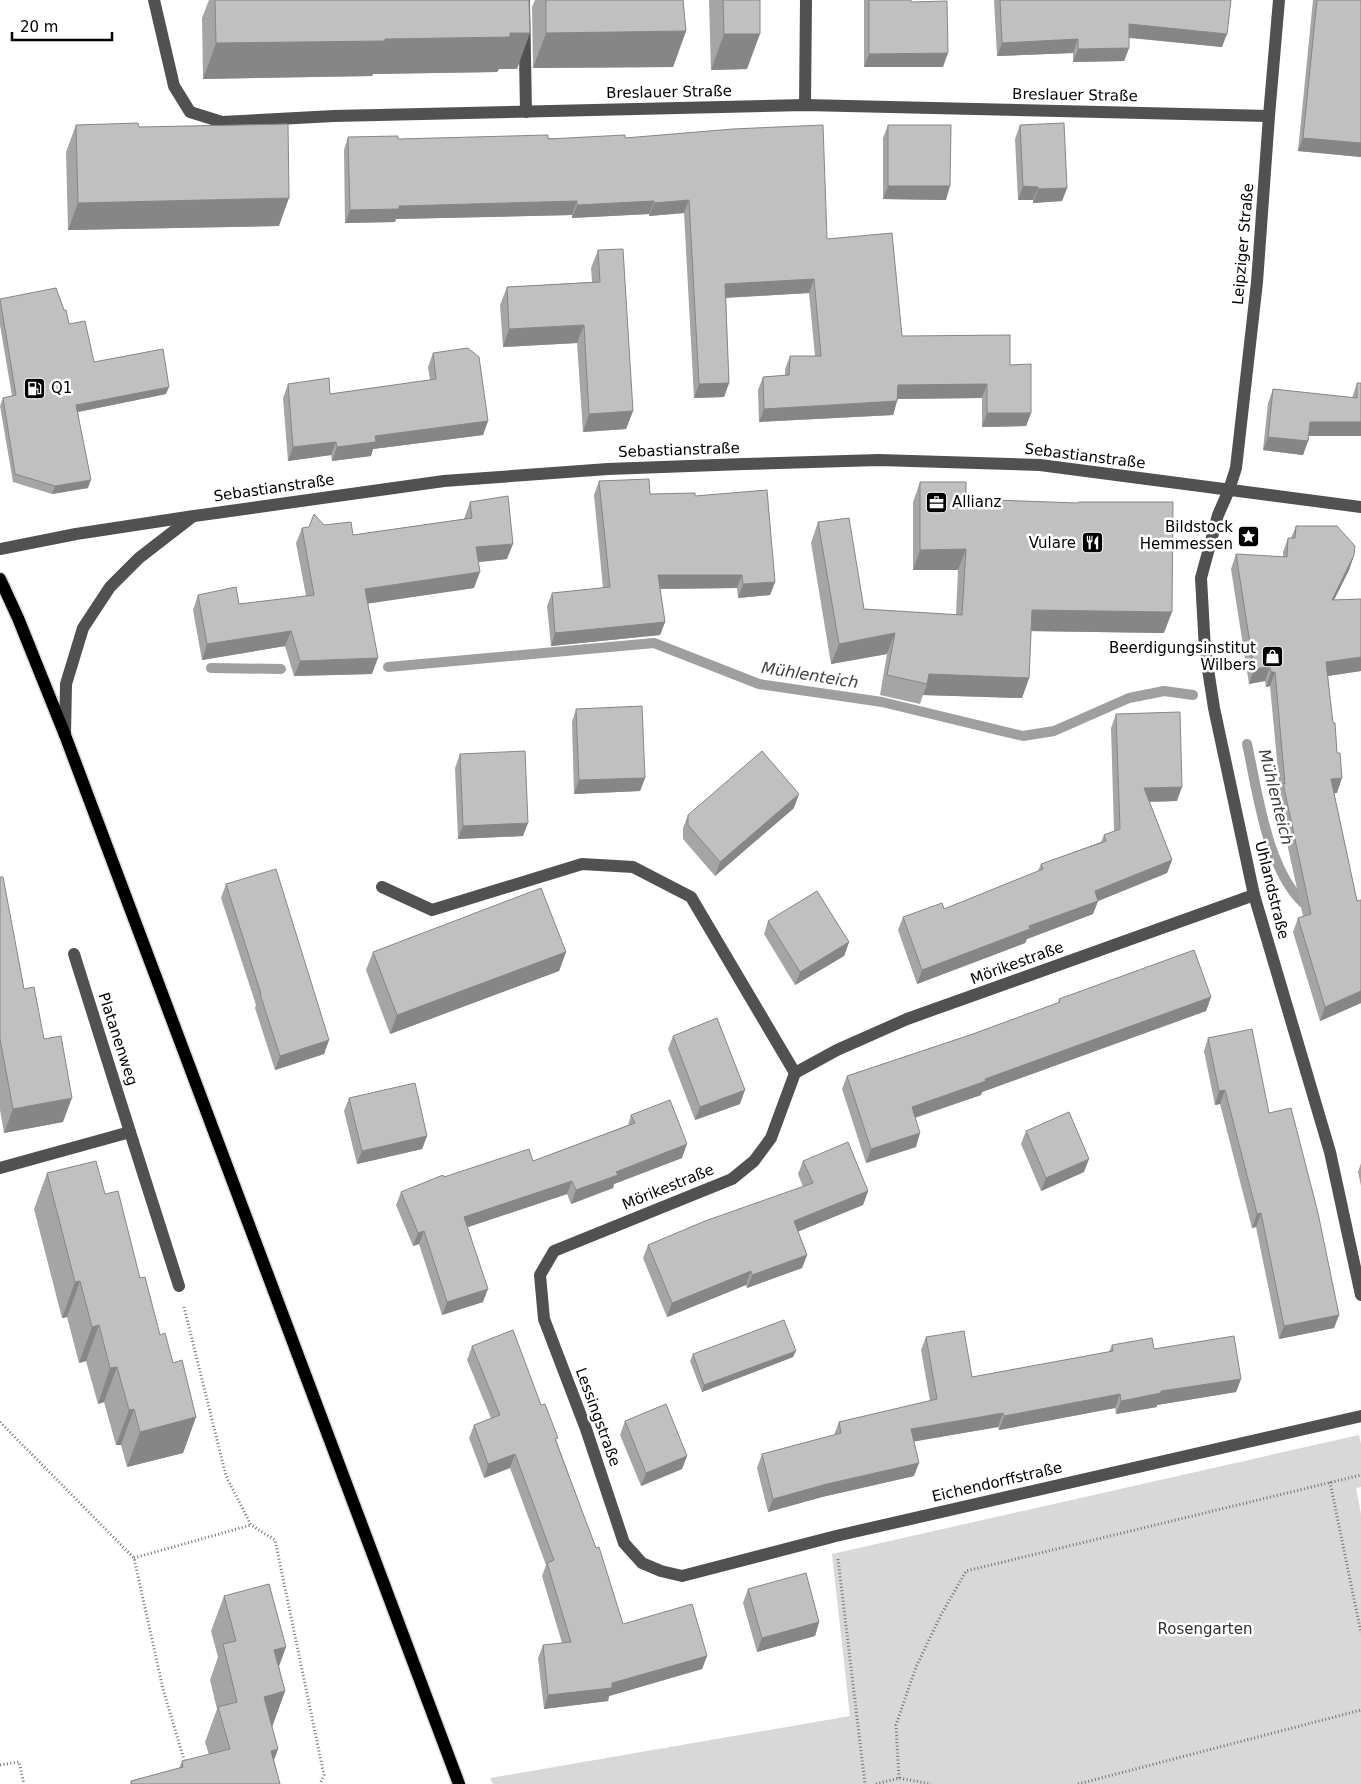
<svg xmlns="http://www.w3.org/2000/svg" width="1361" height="1784" font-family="'DejaVu Sans',sans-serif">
	<rect width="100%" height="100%" fill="#fff"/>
	<polygon fill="#d8d8d8" points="1359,1435 1361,1444 1361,1487 1356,1488 1361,1514 1361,1784 493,1784 490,1778 850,1716 832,1554"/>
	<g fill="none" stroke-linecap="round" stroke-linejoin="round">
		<g stroke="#9f9f9f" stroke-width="10">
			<polyline points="388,667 654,643 759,684 882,702 1023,736 1054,731 1129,698 1164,691 1193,695"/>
			<polyline points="211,668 281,669"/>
			<path d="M1247,744C1258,793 1267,875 1309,908"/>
		</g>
		<defs>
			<polyline id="major" points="0,579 18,618 65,735 459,1784"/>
		</defs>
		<use href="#major" stroke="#dbdbdb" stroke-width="15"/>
		<g stroke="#737373" stroke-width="3" stroke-dasharray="1 2.5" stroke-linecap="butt">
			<polyline points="184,1307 226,1476 251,1525 275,1540 324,1775 320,1784"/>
			<polyline points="0,1422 134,1558 163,1689 185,1763"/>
			<polyline points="1330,1482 1361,1633"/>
			<polyline points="134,1558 251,1525"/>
			<polyline points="838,1559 865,1784"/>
			<polyline points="0,1765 19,1762 24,1784"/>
			<polyline points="899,1778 896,1725 916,1667 941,1615 966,1571 1361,1475"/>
			<polyline points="876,1784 899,1778 931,1784"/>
			<polyline points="1078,1784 1361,1710"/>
		</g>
		<g stroke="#515151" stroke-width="12">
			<polyline points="154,0 174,86 190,112 222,122 334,116 805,105 1269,116"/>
			<polyline points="524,0 526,112"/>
			<polyline points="1279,0 1269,116 1257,282 1236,468 1229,490 1218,515 1201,578 1205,650 1214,708 1254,895 1330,1152 1361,1295"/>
			<polyline points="805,105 806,0"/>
			<polyline points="0,549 76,534 194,516 444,481 608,469 744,464 879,460 1040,465 1361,507"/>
			<polyline points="65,735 66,684 83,628 110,587 139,558 192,517"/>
			<polyline points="382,887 432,910 582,864 633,867 691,897 795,1073"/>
			<polyline points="1254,895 907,1019 837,1050 795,1073 771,1138 754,1161 732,1179 554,1251 540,1275 544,1319 586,1429 624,1543 642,1563 661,1571 682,1576 836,1536 1361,1416"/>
			<polyline points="74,954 130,1132"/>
			<polyline points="0,1168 130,1132 179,1286"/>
		</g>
		<use href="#major" stroke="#000" stroke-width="12"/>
	</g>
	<g fill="#a5a5a5">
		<polygon points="209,0 529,0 517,69 499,69 497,72 373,74 372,76 203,79 202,18"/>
		<polygon points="535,0 683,0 686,31 673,67 533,68 532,7"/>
		<polygon points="709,0 760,0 747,69 711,70"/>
		<polygon points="864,0 911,0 911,2 943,67 864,67"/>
		<polygon points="994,0 1231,0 1222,47 1129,38 1129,48 1124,61 1073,62 1073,53 997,56"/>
		<polygon points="1313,0 1361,0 1361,157 1298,151"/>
		<polygon points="76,125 139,127 279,226 68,230 66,152"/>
		<polygon points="888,125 946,200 883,199 883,138"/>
		<polygon points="1020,125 1067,188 1062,201 1033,203 1033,200 1018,200 1015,139"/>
		<polygon points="348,137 398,139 625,138 827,239 902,336 1010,365 1031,413 1026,426 982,427 982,398 898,399 897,401 893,415 759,422 758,390 763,377 785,375 785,369 790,356 815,356 809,293 726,298 729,383 724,397 694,398 684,213 649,216 649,214 572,218 572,215 396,219 395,222 345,223 344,150"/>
		<polygon points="598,250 633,411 626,429 583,432 577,343 503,347 500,305 507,287 592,282 591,268"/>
		<polygon points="0,299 69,324 94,362 166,394 78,412 88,488 52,494 13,482 0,406 3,398 12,396 0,325"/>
		<polygon points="433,353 488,421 483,435 373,449 371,456 332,461 331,455 288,461 283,398 288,384 330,394 430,380 428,367"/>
		<polygon points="1357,383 1361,436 1309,436 1308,441 1303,455 1263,450 1268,403 1273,389 1352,398"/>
		<polygon points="599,481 650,494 695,496 775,582 770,595 738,598 737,588 660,589 665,622 660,635 551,646 547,606 552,593 603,588 594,495"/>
		<polygon points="920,482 966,499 1164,633 1031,631 1029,678 1022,698 923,695 920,704 880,695 887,654 831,664 811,543 818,522 864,609 956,615 958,570 913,570 913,502"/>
		<polygon points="470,502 507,559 478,562 474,588 367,603 372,674 294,676 285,646 202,660 193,610 198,595 239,604 306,596 296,543 302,528 324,525 353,535 464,519"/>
		<polygon points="1296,526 1354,555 1349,570 1334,600 1361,599 1361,671 1328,676 1337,793 1334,793 1357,901 1361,900 1361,1003 1320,1021 1293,932 1298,918 1303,916 1277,798 1280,792 1270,686 1266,687 1265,681 1249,684 1231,569 1236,554 1283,557 1283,552 1288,538 1291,538"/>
		<polygon points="576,709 645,778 640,791 574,794 572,722"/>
		<polygon points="1116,714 1177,801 1149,802 1172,860 1167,873 1098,901 1093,914 1027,939 1025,943 917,984 898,930 903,917 944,909 1038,871 1041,864 1101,842 1104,835 1114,831 1111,728"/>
		<polygon points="460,754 523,836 458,839 455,768"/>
		<polygon points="794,808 715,876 683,839 683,828 688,815"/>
		<polygon points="0,877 24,989 44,1039 63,1122 4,1133 0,1110"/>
		<polygon points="226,884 329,1040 324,1054 275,1070 255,1008 256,1005 221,898"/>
		<polygon points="768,921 849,942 844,956 795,985 764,934"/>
		<polygon points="373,952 566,952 559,971 390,1034 366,970"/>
		<polygon points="1211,997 1206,1011 982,1092 981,1095 915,1118 916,1147 866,1163 842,1089 847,1076 970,1035 1058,1003 1059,999"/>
		<polygon points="673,1036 740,1104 695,1120 668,1049"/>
		<polygon points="1208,1038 1269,1113 1339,1315 1334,1328 1279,1339 1256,1227 1252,1228 1220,1104 1215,1105 1204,1051"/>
		<polygon points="349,1098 427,1136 422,1149 357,1164 344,1111"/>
		<polygon points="631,1115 682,1158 614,1184 613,1188 571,1204 567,1194 468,1227 483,1302 442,1315 419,1244 413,1246 396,1205 401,1192 444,1177 533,1161 628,1125"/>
		<polygon points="1026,1131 1084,1172 1041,1191 1021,1144"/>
		<polygon points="803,1161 868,1191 863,1205 798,1231 807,1255 802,1268 747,1288 746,1285 667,1317 643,1258 648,1245 803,1187 798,1174"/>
		<polygon points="1361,1163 1361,1186 1358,1172"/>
		<polygon points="47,1173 105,1194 140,1278 160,1335 196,1417 183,1453 127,1467 121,1445 116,1445 104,1402 98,1404 86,1361 79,1363 67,1317 62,1318 34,1209"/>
		<polygon points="926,1337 972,1377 1109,1352 1112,1345 1154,1349 1241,1379 1236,1392 1157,1405 1157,1407 1116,1414 1115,1408 999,1430 998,1427 914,1441 914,1476 822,1497 768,1512 757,1468 762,1454 834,1435 839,1422 930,1401 921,1350"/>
		<polygon points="472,1346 541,1405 557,1442 623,1624 707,1656 702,1669 609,1696 608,1701 544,1709 538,1658 543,1645 562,1643 542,1576 546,1565 510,1468 484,1478 469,1438 474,1425 491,1418 467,1360"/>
		<polygon points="693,1354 793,1357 702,1392 690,1361"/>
		<polygon points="625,1421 687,1456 682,1469 641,1486 620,1435"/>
		<polygon points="748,1589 819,1622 815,1636 757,1652 743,1603"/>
		<polygon points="224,1596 286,1647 279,1666 285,1691 272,1727 278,1749 274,1760 280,1784 130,1784 131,1781 179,1768 182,1761 209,1755 205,1742 217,1709 210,1680 218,1657 211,1631"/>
	</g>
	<g fill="#868686">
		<polygon points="1129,24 1227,34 1222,47 1124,37"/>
		<polygon points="686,31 673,67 533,68 546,33"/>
		<polygon points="510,33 530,33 517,69 499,69 497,72 373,74 372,76 203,79 216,43 385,39"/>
		<polygon points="724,34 760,34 747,69 711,70"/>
		<polygon points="1078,39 1073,53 997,56 1002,43"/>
		<polygon points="1129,48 1124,61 1073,62 1078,49"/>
		<polygon points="948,53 943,67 864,67 869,54"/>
		<polygon points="1303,138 1361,143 1361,157 1298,151"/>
		<polygon points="888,186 950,186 946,200 883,199"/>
		<polygon points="1023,186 1038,187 1033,200 1018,200"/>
		<polygon points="1067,188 1062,201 1033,203 1038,189"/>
		<polygon points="289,198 279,226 68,230 78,203"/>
		<polygon points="689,200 684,213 649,216 654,203"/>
		<polygon points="577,201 572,215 396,219 395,222 345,223 350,210 399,206"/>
		<polygon points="654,201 649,214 572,218 577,205"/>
		<polygon points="814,279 809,293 720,298 725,284"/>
		<polygon points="584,325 577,343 503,347 509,329"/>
		<polygon points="729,383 724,397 694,398 699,384"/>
		<polygon points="987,384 982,398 893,399 898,385"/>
		<polygon points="169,387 166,394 73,413 76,405"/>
		<polygon points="897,401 893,415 759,422 764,409"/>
		<polygon points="633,411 626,429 583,432 589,414"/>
		<polygon points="987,413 1031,413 1026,426 982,427"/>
		<polygon points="488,421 483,435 373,449 371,456 332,461 337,447 375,436"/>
		<polygon points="1310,422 1361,422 1361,436 1305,436"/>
		<polygon points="1268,437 1308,441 1303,455 1263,450"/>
		<polygon points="336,442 331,455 288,461 293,447"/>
		<polygon points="91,480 88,488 52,494 55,486"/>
		<polygon points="513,544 507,559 470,563 476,547"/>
		<polygon points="966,549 958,570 913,570 920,550"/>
		<polygon points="1354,555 1349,570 1327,614 1332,600"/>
		<polygon points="480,572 474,588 359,605 365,589"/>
		<polygon points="658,575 742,575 737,588 653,589"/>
		<polygon points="775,582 770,595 738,598 743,584"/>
		<polygon points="1032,610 1172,612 1164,633 1025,631"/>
		<polygon points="665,622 660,635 551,646 555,633"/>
		<polygon points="291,631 285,646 202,660 207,644"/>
		<polygon points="895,633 887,654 831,664 839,644"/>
		<polygon points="1361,657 1361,671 1321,677 1326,662"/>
		<polygon points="378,658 372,674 294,676 300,661"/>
		<polygon points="1270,667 1265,681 1249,684 1254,669"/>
		<polygon points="1271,672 1275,672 1270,686 1266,687"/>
		<polygon points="929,674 1029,678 1022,698 923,695 927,684"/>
		<polygon points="645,778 640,791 574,794 579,780"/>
		<polygon points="1342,778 1337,793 1326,793 1331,779"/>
		<polygon points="1182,787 1177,801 1139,802 1144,788"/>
		<polygon points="799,794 794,808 715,876 720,862"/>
		<polygon points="528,823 523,836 458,839 463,826"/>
		<polygon points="1172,860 1167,873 1098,901 1093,914 1027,939 1025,943 917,984 922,970 1029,926 1095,891"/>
		<polygon points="849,942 844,956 795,985 800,972"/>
		<polygon points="566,952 559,971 390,1034 397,1015"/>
		<polygon points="1361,991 1361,1003 1320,1021 1325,1007"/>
		<polygon points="1211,997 1206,1011 982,1092 981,1095 907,1120 912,1107 985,1079"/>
		<polygon points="329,1040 324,1054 275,1070 280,1056"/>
		<polygon points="745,1090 740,1104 695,1120 700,1107"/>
		<polygon points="1225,1090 1220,1104 1215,1105 1219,1091"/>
		<polygon points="72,1098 63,1122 4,1133 13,1109"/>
		<polygon points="920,1133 916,1147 866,1163 871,1149"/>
		<polygon points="427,1136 422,1149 357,1164 362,1151"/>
		<polygon points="687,1144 682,1158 614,1184 613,1188 571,1204 576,1190 616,1172"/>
		<polygon points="1089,1159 1084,1172 1041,1191 1046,1178"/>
		<polygon points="572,1181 567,1194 459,1230 464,1217"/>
		<polygon points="868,1191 863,1205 790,1235 794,1221"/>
		<polygon points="1261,1213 1256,1227 1252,1228 1257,1214"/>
		<polygon points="424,1231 419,1244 413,1246 418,1233"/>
		<polygon points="807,1255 802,1268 747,1288 752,1275"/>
		<polygon points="751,1271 746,1285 667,1317 672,1303"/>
		<polygon points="80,1281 67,1317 62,1318 75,1282"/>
		<polygon points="488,1289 483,1302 442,1315 447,1302"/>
		<polygon points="1339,1315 1334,1328 1279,1339 1284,1326"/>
		<polygon points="99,1325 86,1361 79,1363 92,1327"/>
		<polygon points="796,1351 793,1357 702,1392 704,1385"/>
		<polygon points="117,1367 104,1402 98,1404 110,1368"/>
		<polygon points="1241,1379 1236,1392 1157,1405 1157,1407 1116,1414 1121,1401 1161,1391"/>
		<polygon points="1120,1394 1115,1408 999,1430 1004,1416"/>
		<polygon points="134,1409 121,1445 116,1445 129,1410"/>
		<polygon points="1003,1413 998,1427 906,1443 911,1429"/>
		<polygon points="196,1417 183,1453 127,1467 140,1432"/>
		<polygon points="515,1454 510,1468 484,1478 488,1464"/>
		<polygon points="687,1456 682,1469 641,1486 646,1473"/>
		<polygon points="919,1463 914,1476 822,1497 768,1512 773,1499 827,1484"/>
		<polygon points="819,1622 815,1636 757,1652 762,1638"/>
		<polygon points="286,1647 273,1682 274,1650"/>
		<polygon points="707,1656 702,1669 609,1696 608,1701 544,1709 548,1695 612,1683"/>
		<polygon points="285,1691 272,1727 251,1732 264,1697"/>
		<polygon points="278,1749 265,1784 271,1751"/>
	</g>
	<g fill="#c0c0c0" stroke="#868686">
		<polygon points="215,0 529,0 530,33 510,33 510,37 385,39 385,41 216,43"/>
		<polygon points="546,0 683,0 686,31 546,33"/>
		<polygon points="723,0 760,0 760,34 724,34"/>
		<polygon points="869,0 911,0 911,2 947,1 948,53 869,54"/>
		<polygon points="1000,0 1231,0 1227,34 1129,24 1129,48 1078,49 1078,39 1002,43"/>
		<polygon points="1317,0 1361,0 1361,143 1303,138"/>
		<polygon points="138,123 139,127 288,124 289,198 78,203 76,125"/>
		<polygon points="1064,123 1067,188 1038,189 1038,187 1023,186 1020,125"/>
		<polygon points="823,125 827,239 892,233 902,336 1010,335 1010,365 1031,364 1031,413 987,413 987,384 898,385 897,401 764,409 763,377 789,375 790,356 821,356 814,279 725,284 729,383 699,384 689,200 654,203 654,201 577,205 577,201 399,206 399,209 350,210 348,137 398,136 398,139 548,135 548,139 625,135 625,138 733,129"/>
		<polygon points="888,125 951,125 950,186 888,186"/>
		<polygon points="623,249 633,411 589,414 584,325 509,329 507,287 600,282 598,250"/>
		<polygon points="56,288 64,310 66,310 69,324 85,321 94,362 163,349 169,387 76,405 91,480 55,486 15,474 3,398 16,395 0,299"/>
		<polygon points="468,348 479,357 488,421 375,436 376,442 337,447 336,442 293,447 288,384 329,378 330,394 436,379 433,353"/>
		<polygon points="1357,383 1361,383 1361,422 1310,422 1308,441 1268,437 1273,389 1357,398"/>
		<polygon points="649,479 650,494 695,493 695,496 767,490 775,582 743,584 742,575 658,575 665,622 555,633 552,593 610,587 599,481"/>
		<polygon points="920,482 966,482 966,499 1078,503 1078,502 1173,502 1172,612 1032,610 1029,678 929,674 927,684 887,675 895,633 839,644 818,522 849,518 864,609 962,615 966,549 920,550"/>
		<polygon points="508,496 513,544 476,547 480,572 365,589 378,658 300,661 291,631 207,644 198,595 236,587 239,604 314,595 302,528 309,527 314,514 324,525 351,522 353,535 472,518 470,502"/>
		<polygon points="1296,526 1337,526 1355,546 1354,555 1332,600 1361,599 1361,657 1326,662 1333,723 1335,723 1337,753 1340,753 1342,778 1331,779 1357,901 1361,900 1361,991 1325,1007 1298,918 1311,914 1283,783 1285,784 1275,672 1271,672 1270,667 1254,669 1236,554 1287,557 1288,538 1295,538"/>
		<polygon points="642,706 645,778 579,780 576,709"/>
		<polygon points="1180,712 1182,787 1144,788 1172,860 1095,891 1098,901 1029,926 1030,929 922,970 903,917 942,903 944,909 1043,869 1041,864 1106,841 1104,835 1120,829 1116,714"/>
		<polygon points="525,751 528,823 463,826 460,754"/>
		<polygon points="762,751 799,794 720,862 688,825 688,815"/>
		<polygon points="276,869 329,1040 280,1056 260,994 261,994 226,884"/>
		<polygon points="0,877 3,877 24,989 34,987 44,1039 61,1036 72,1098 13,1109 0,1039"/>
		<polygon points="541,888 566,952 397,1015 373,952"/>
		<polygon points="817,891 849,942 800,972 768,921"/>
		<polygon points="1194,950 1211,997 985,1079 986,1081 912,1107 920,1133 871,1149 847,1076 970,1035 1060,1002 1059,999"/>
		<polygon points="717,1018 745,1090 700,1107 673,1036"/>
		<polygon points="1252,1029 1269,1113 1291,1108 1318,1213 1339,1315 1284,1326 1261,1213 1257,1214 1225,1090 1219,1091 1208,1038"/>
		<polygon points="415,1083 427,1136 362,1151 349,1098"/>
		<polygon points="670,1100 687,1144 616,1172 618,1175 576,1190 572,1181 464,1217 488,1289 447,1302 424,1231 418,1233 401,1192 443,1175 444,1177 529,1149 533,1161 635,1123 631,1115"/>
		<polygon points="1069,1112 1089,1159 1046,1178 1026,1131"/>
		<polygon points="848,1142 868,1191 794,1221 807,1255 752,1275 751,1271 672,1303 648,1245 705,1221 813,1183 803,1161"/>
		<polygon points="96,1161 105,1194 118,1191 140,1278 145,1277 160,1335 165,1333 173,1363 182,1360 196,1417 140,1432 134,1409 129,1410 117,1367 110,1368 99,1325 92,1327 80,1281 75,1282 47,1173"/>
		<polygon points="784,1320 796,1351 704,1385 693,1354"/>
		<polygon points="513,1330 541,1405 545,1404 558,1438 555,1439 596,1548 599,1547 623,1624 692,1604 707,1656 612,1683 612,1688 548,1695 543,1645 571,1642 547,1563 554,1560 515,1454 488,1464 474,1425 500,1415 472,1346"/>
		<polygon points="964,1331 972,1377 1113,1351 1112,1345 1152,1338 1154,1349 1234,1336 1241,1379 1161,1391 1161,1393 1121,1401 1120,1394 1004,1416 1003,1413 911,1429 919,1463 827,1484 773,1499 762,1454 841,1433 839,1422 937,1399 926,1337"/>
		<polygon points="666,1404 687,1456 646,1473 625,1421"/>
		<polygon points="806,1573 819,1622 762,1638 748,1589"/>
		<polygon points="269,1584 286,1647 274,1650 285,1691 264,1697 278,1749 271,1751 280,1784 132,1784 131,1781 183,1767 182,1761 230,1749 218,1707 237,1702 223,1644 236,1641 224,1596"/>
	</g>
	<defs>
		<symbol id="fuel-square" viewBox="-11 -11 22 22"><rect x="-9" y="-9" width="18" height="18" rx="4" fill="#000" stroke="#fff"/><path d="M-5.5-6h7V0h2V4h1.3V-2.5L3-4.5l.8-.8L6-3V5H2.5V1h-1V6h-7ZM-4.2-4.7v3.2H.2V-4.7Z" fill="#fff"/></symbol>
		<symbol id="office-square" viewBox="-11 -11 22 22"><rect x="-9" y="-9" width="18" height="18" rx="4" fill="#000" stroke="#fff"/><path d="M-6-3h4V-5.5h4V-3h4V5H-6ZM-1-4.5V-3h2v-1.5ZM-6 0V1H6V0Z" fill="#fff"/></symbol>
		<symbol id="sight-square" viewBox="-11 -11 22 22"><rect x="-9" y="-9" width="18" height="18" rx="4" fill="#000" stroke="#fff"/><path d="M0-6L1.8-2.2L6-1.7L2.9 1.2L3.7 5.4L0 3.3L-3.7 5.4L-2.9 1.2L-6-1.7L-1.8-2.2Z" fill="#fff"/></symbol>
		<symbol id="restaurant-square" viewBox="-11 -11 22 22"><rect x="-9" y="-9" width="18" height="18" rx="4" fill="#000" stroke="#fff"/><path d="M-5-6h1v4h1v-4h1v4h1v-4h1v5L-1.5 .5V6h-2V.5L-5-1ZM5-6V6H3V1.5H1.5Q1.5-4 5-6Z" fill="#fff"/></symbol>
		<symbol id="shop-square" viewBox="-11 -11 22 22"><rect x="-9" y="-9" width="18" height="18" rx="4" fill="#000" stroke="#fff"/><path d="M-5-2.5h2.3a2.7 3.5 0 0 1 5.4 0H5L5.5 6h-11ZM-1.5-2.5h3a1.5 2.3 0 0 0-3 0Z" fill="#fff"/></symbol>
	</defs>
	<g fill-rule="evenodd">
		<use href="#fuel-square" x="22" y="376" width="25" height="25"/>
		<use href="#office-square" x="924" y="490" width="25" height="25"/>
		<use href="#sight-square" x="1236" y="524" width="25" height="25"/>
		<use href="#restaurant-square" x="1080" y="530" width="25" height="25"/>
		<use href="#shop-square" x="1260" y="644" width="25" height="25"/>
	</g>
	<g text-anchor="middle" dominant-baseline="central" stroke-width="5" stroke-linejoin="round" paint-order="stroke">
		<g font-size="15" fill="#000" stroke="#fff">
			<text transform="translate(669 92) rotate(-1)">Breslauer Straße</text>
			<text transform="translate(1075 95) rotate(1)">Breslauer Straße</text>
			<text transform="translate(1243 244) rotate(-85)">Leipziger Straße</text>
			<text transform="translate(679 450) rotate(-2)">Sebastianstraße</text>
			<text transform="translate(1085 456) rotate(7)">Sebastianstraße</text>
			<text transform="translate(274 488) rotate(-8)">Sebastianstraße</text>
			<text transform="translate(1272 890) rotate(76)">Uhlandstraße</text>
			<text transform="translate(1017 963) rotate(-20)">Mörikestraße</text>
			<text transform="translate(118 1039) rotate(72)">Platanenweg</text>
			<text transform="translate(668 1187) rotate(-22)">Mörikestraße</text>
			<text transform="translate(598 1417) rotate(70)">Lessingstraße</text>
			<text transform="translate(997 1482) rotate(-13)">Eichendorffstraße</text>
		</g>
		<g font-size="15" fill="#000" stroke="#fff" text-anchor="end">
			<text x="51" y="388" text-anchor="start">Q1</text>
			<text x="952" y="502" text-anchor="start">Allianz</text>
			<text x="1233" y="527">Bildstock<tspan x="1233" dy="17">Hemmessen</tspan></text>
			<text x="1076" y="543">Vulare</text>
			<text x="1256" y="648">Beerdigungsinstitut<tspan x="1256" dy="17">Wilbers</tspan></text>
		</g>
		<g font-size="15" fill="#2f2f2f" stroke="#fff">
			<text x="1205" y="1629">Rosengarten</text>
		</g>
		<g font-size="16" font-style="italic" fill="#404040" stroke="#fff">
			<text transform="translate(810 675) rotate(9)">Mühlenteich</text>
			<text transform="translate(1276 797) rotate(76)">Mühlenteich</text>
		</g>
	</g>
	<path d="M12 32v8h100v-8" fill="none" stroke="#000000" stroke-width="2.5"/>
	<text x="20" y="32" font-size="15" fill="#000000" stroke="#ffffff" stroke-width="4" paint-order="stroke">20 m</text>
</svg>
